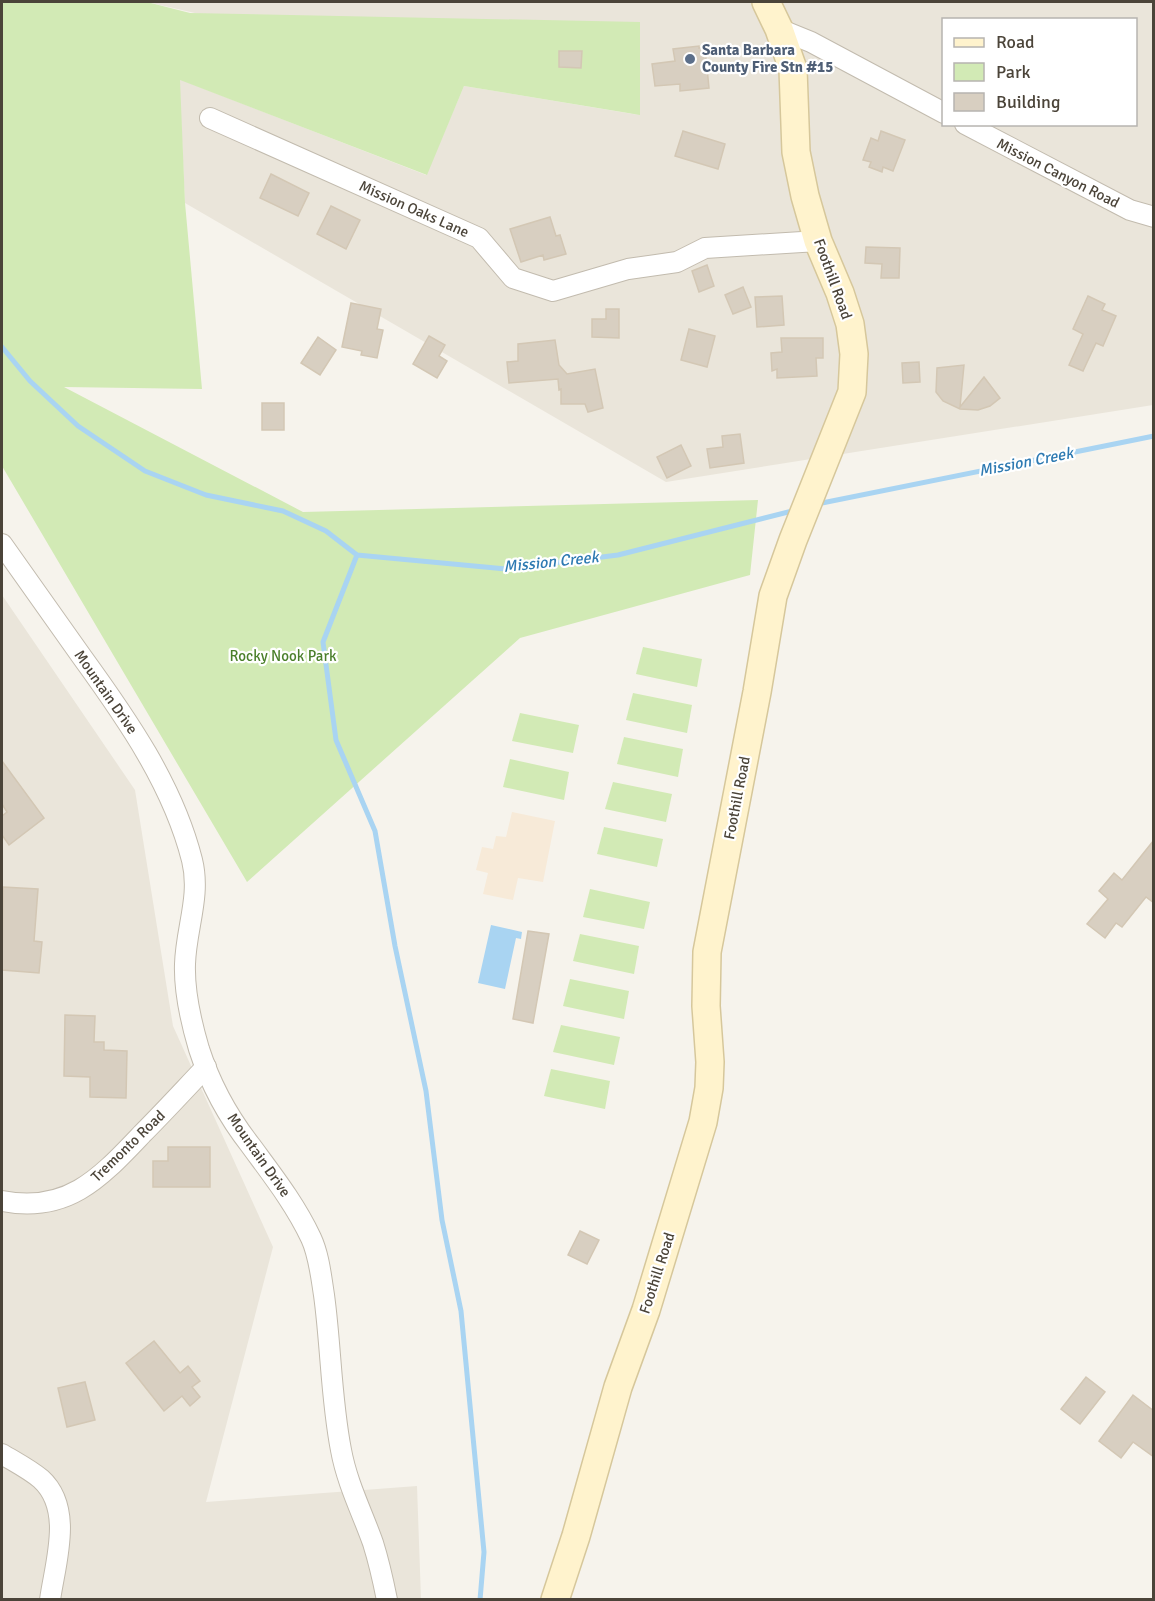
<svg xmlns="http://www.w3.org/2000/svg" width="1155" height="1601" font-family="Signika,sans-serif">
	<rect width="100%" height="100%" fill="#f6f3ec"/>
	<g fill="#eae5da" fill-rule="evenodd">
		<path d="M147,2H1153V405L666,482L185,203L179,79L426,175L464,86L639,115ZM944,20H1136V124H944Z"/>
		<polygon points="2,595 135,790 173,1026 273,1247 206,1502 417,1486 421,1599 2,1599"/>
	</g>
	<polygon fill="#f7ead8" points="512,812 555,821 543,882 518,878 513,900 483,894 488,873 476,870 482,847 493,849 496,836 506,837"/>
	<g fill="#d2eab5">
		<polygon points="2,2 147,2 190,13 640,22 640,115 464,86 427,175 180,80 185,203 202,389 64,387 303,512 758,500 750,575 520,638 247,882 2,466"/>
		<polygon points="643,647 702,659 697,687 636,674"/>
		<polygon points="633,693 692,705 687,733 626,720"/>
		<polygon points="520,713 579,725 573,753 512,741"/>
		<polygon points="624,737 683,749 678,777 617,764"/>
		<polygon points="510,759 569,772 564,800 503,787"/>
		<polygon points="613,782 672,794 666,822 605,809"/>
		<polygon points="604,827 663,839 657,867 597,854"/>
		<polygon points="590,889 650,902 644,929 583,917"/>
		<polygon points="580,934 639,946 634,974 573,961"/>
		<polygon points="570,979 629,991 624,1019 563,1006"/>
		<polygon points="561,1025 620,1037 614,1065 553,1052"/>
		<polygon points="551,1069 610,1081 605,1109 544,1096"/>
	</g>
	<polygon fill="#a9d4f2" points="491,925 522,932 521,939 516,938 505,989 478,983"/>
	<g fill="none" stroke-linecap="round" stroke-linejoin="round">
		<g stroke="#a9d4f2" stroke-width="5">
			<polyline points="2,347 30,381 78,426 145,471 206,495 283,511 326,531 357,555 506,569 618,555 796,510"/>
			<polyline points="817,504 1154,436"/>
			<polyline points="357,555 323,642 336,740 375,831 395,946 426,1091 442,1220 461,1311 484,1552 480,1600"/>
		</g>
	</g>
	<g fill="#d8cfc1" stroke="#d3c7b4" stroke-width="1.5">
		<polygon points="699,46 699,48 705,47 709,88 680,91 680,84 655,86 652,64 675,61 673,49"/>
		<polygon points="559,51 582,51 581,68 559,67"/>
		<polygon points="683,131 725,144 718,169 675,156"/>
		<polygon points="881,131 905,140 893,171 883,167 882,172 869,167 871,162 863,160 871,138 878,141"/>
		<polygon points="271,174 309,193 298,216 260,198"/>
		<polygon points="331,206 360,220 346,249 317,234"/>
		<polygon points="550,217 556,236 560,235 566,254 544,260 543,255 521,262 510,229"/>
		<polygon points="866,247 900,248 899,278 881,278 882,264 865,263"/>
		<polygon points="707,265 714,286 699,292 692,271"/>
		<polygon points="743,287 751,307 733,314 725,295"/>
		<polygon points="782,296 784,325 757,327 755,297"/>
		<polygon points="1088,296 1105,304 1102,310 1116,316 1103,346 1096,343 1083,371 1069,365 1083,334 1073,329"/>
		<polygon points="351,303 381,309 377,329 383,330 377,358 361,355 362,351 342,347"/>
		<polygon points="606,309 619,309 619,338 592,337 592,319 606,319"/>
		<polygon points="689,329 715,336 707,367 681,360"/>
		<polygon points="429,336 445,345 439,356 447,361 437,378 413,364"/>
		<polygon points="318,337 336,350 320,375 301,363"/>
		<polygon points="781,338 823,338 823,358 816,358 817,376 777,378 777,369 772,371 771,353 782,352"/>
		<polygon points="555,340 559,365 567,374 595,369 603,408 588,412 585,404 561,404 561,389 559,390 558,379 509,383 507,362 518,361 518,344"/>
		<polygon points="919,362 920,382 903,383 902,363"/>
		<polygon points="964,365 960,407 984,377 1000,398 990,406 978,410 960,409 943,401 936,392 937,368"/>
		<rect x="262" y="403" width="22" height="27"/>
		<polygon points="740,434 744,463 710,468 707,449 723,447 722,436"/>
		<polygon points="681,445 691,466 667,478 657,457"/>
		<polygon points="2,761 44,818 9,845 2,835 2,816 7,812 2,804"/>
		<polygon points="1154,840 1154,903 1146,897 1122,927 1116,923 1105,938 1087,924 1108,899 1099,891 1114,873 1122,880"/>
		<polygon points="3,887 38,889 34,941 42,942 39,973 2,970"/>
		<polygon points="528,931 549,934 533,1023 513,1019"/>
		<polygon points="65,1015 95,1016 94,1042 104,1042 104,1050 127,1051 126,1098 90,1097 90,1077 64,1076"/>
		<polygon points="168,1147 210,1147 210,1187 153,1187 153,1161 168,1161"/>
		<polygon points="580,1231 599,1240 587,1264 568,1255"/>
		<polygon points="154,1341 180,1373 188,1366 200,1381 192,1387 200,1397 190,1406 182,1396 164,1411 126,1363"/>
		<polygon points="1086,1377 1105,1392 1080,1424 1061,1409"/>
		<polygon points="85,1382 95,1420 67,1427 58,1388"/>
		<polygon points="1133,1395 1154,1411 1154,1457 1133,1442 1121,1458 1099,1441"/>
	</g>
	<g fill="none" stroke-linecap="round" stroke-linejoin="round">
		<defs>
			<g id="street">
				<polyline points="779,29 811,42 944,113"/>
				<polyline points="210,118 479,238 513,278 553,291 628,269 677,262 705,248 818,241"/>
				<polyline points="965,124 1130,210 1154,217"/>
				<path d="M2,544C28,581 55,619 82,657C127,719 173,785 192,860C201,896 186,928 185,964C184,992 191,1022 199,1049C210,1083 229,1118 251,1146C273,1176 295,1204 311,1238C319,1255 321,1276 324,1295C331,1346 331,1399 341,1450C347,1483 362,1512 373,1543C379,1562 383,1580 387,1600"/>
				<path d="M2,1201C68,1214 101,1177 142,1134C164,1112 185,1089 206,1067"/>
				<path d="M2,1454C15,1462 29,1469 41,1479C74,1509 55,1563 50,1600"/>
			</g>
			<polyline id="secondary" points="555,1600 576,1536 618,1387 646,1310 703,1122 709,1088 710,1062 706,1006 707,952 757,692 773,596 793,540 852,392 854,354 850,324 840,293 818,241 805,196 796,152 793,69 779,29 766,2"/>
		</defs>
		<use href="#street" stroke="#c2bbae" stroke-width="22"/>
		<use href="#secondary" stroke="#d6c79b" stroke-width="30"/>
		<use href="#street" stroke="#fff" stroke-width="20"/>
		<use href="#secondary" stroke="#fff3cd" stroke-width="27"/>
	</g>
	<circle fill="#5c6f8a" stroke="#fff" stroke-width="2" cx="690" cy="59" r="6"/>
	<g text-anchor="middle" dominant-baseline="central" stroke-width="4.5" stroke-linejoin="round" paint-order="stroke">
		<g font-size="15" font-weight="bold" fill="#4e5e75" stroke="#fff" text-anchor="start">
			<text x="702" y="50">Santa Barbara<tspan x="702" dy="17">County Fire Stn #15</tspan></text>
		</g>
		<g font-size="15" fill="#4b4439" stroke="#fff">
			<text transform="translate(1058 173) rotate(27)">Mission Canyon Road</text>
			<text transform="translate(414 209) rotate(24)">Mission Oaks Lane</text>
			<text transform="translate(833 279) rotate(70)">Foothill Road</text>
			<text transform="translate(106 692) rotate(55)">Mountain Drive</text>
			<text transform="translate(737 798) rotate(-79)">Foothill Road</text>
			<text transform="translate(128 1146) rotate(-44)">Tremonto Road</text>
			<text transform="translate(259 1155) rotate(55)">Mountain Drive</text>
			<text transform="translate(657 1273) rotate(-72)">Foothill Road</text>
		</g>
		<g font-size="15" fill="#4a7f2a" stroke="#fff">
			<text x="283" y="656">Rocky Nook Park</text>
		</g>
		<g font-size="16" font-style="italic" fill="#2e7ab2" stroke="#fff">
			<text transform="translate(1026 462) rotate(-11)">Mission Creek</text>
			<text transform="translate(551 562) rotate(-6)">Mission Creek</text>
		</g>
	</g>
	<rect width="1155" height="1601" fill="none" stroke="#4b4439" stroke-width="6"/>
	<rect x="942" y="18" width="195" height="108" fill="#ffffff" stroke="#b7b4b0" stroke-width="1.5"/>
	<rect x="954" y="38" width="30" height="9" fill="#fff3cd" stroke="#b7b4b0" stroke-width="1.5"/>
	<text x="996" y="48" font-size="18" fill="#4b4439">Road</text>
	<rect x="954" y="63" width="30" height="18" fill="#d2eab5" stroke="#b7b4b0" stroke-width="1.5"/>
	<text x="996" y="78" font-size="18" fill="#4b4439">Park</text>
	<rect x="954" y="93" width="30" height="18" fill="#d8cfc1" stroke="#b7b4b0" stroke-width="1.5"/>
	<text x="996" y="108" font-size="18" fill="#4b4439">Building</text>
</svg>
